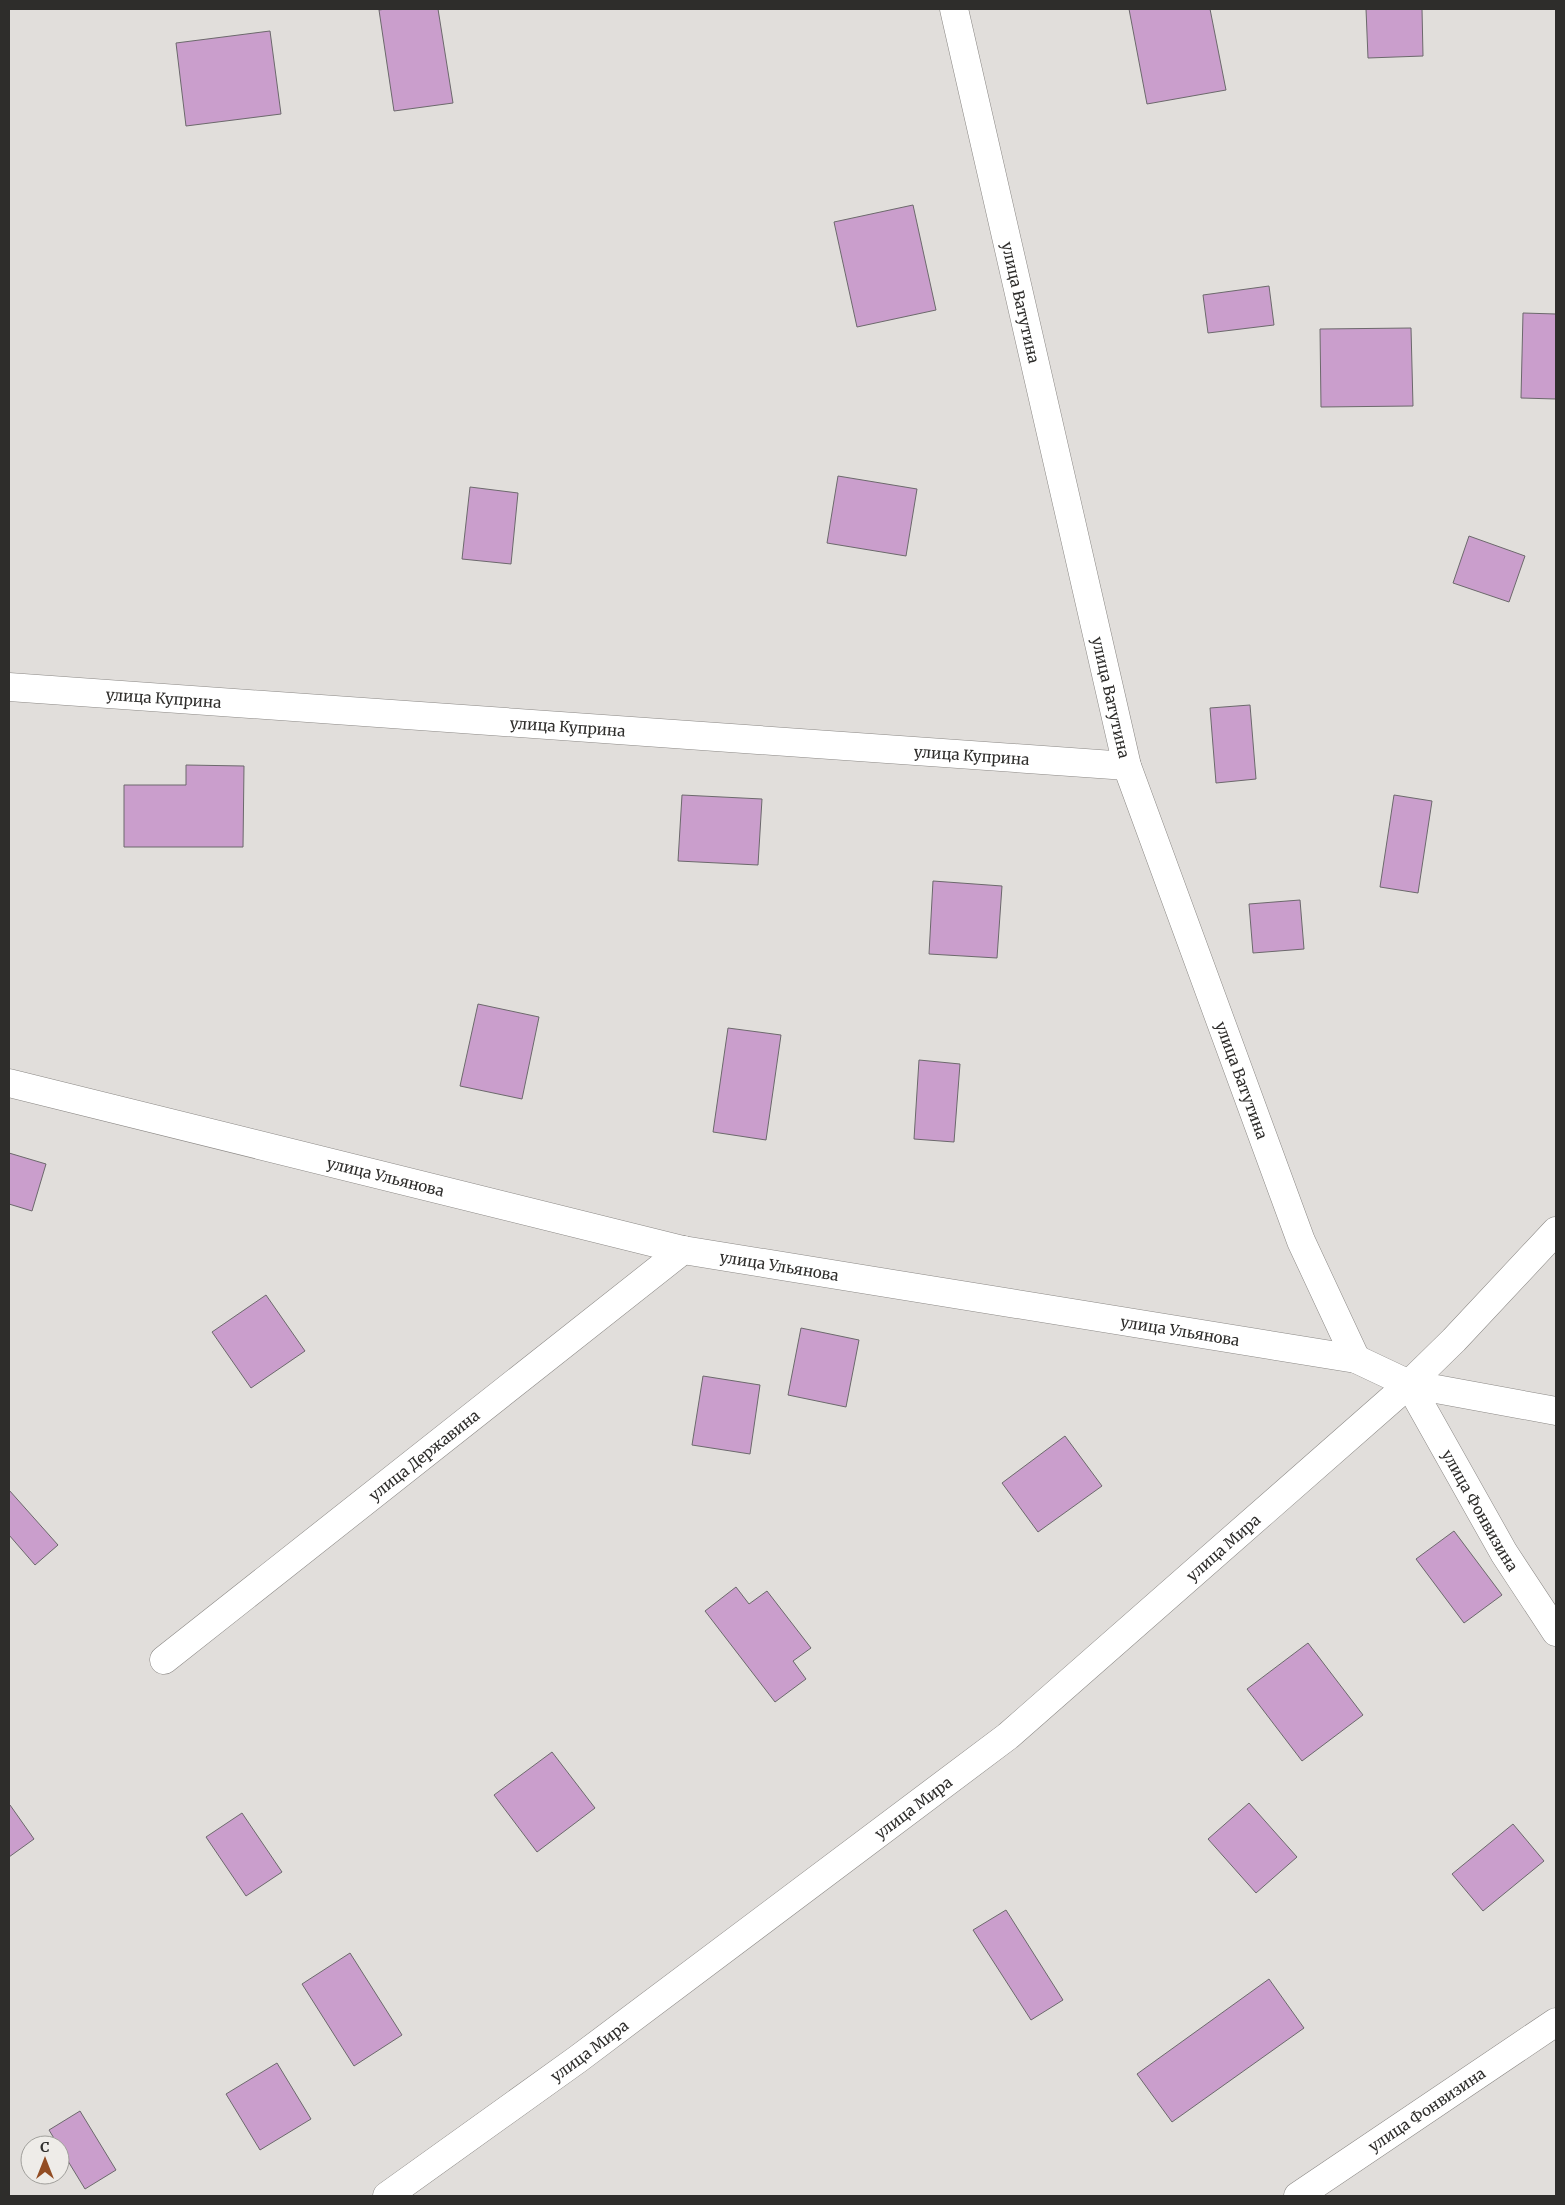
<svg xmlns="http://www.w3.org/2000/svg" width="1565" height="2205" font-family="Merriweather,serif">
	<rect width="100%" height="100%" fill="#e1dedb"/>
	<g fill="#ca9ecc" stroke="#6c696c">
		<polygon points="386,9 438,9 453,103 394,111 379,10"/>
		<polygon points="1129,9 1210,9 1226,90 1147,104"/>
		<polygon points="1366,9 1422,9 1423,56 1368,58"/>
		<polygon points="270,31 281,114 186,126 176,43"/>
		<polygon points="913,205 936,310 857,327 834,222"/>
		<polygon points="1269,286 1274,325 1208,333 1203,295"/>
		<polygon points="1523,313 1556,314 1556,399 1521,398"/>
		<polygon points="1411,328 1413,406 1321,407 1320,329"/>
		<polygon points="838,476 917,489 906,556 827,543"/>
		<polygon points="470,487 518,493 511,564 462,559"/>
		<polygon points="1469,536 1525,556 1509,602 1453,583"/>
		<polygon points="1250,705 1256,779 1216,783 1210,708"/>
		<polygon points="186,765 244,766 243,847 124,847 124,785 186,785"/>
		<polygon points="682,795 762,799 758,865 678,861"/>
		<polygon points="1394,795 1432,801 1418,893 1380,887"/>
		<polygon points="933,881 1002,886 997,958 929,954"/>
		<polygon points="1300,900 1304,949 1253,953 1249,904"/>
		<polygon points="478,1004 539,1017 522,1099 460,1086"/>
		<polygon points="728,1028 781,1035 766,1140 713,1132"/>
		<polygon points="919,1060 960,1064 954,1142 914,1139"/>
		<polygon points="9,1153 46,1164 32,1211 9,1204"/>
		<polygon points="266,1295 305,1351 251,1388 212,1332"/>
		<polygon points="801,1328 859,1340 846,1407 788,1395"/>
		<polygon points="703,1376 760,1385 750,1454 692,1445"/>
		<polygon points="1065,1436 1102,1486 1038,1532 1002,1483"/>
		<polygon points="9,1490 58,1545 35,1565 9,1535"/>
		<polygon points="1454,1531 1502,1595 1464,1623 1416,1559"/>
		<polygon points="736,1587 749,1604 767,1591 811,1648 793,1661 806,1679 775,1702 705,1611"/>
		<polygon points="1308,1643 1363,1715 1302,1761 1247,1689"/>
		<polygon points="552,1752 595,1808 537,1852 494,1795"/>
		<polygon points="1249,1803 1297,1857 1256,1893 1208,1839"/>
		<polygon points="10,1805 34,1839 9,1857 9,1806"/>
		<polygon points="242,1813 282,1872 246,1896 206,1837"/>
		<polygon points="1513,1824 1544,1861 1483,1911 1452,1874"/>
		<polygon points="1006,1910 1063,2000 1031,2020 973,1930"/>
		<polygon points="350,1953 402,2035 354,2066 302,1984"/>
		<polygon points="1269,1979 1304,2028 1172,2122 1137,2074"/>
		<polygon points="277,2063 311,2119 260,2150 226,2094"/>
		<polygon points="80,2111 116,2170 85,2189 60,2148 60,2145 58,2145 49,2130"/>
	</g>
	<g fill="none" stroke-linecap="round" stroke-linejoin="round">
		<defs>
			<g id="minor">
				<path id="s1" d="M954,9L1127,766L1301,1241L1356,1359"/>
				<path id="s2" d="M9,687L1127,766"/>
				<path id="s3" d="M9,1083L683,1250L1356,1359L1409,1384L1556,1411"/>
				<path id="s4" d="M1409,1384L1504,1553L1556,1632"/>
				<path id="s5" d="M164,1660L683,1250"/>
				<path id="s6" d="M387,2196L578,2059L1008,1736L1409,1384L1454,1340L1556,1231"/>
				<path id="s7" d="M1298,2196L1556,2022"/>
			</g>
		</defs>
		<use href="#minor" stroke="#8b8885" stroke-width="29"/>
		<use href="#minor" stroke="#fff" stroke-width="28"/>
	</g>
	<g text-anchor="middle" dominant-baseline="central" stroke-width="4" stroke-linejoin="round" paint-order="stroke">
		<g font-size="15" fill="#2e2d2b" stroke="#eeece8">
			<text stroke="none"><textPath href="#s1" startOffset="301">улица Ватутина</textPath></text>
			<text stroke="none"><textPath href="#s1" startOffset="706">улица Ватутина</textPath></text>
			<text stroke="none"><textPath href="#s2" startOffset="155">улица Куприна</textPath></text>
			<text stroke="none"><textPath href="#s2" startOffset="560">улица Куприна</textPath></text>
			<text stroke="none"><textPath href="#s2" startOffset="965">улица Куприна</textPath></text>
			<text stroke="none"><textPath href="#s1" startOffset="1111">улица Ватутина</textPath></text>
			<text stroke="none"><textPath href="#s3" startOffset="388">улица Ульянова</textPath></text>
			<text stroke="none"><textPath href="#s3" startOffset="792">улица Ульянова</textPath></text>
			<text stroke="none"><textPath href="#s3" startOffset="1198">улица Ульянова</textPath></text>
			<text stroke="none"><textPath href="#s5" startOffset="331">улица Державина</textPath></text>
			<text stroke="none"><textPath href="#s4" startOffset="145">улица Фонвизина</textPath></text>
			<text stroke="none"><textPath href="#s6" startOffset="1059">улица Мира</textPath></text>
			<text stroke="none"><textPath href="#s6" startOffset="654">улица Мира</textPath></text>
			<text stroke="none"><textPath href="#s6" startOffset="249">улица Мира</textPath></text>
			<text stroke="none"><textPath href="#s7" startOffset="155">улица Фонвизина</textPath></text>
		</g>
	</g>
	<rect width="1565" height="2205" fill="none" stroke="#2e2d2b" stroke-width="20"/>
	<g transform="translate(45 2160)"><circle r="24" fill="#eeece8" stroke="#a1a09c"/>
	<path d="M0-4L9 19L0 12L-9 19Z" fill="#924d23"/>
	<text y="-8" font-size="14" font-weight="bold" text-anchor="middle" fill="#2e2d2b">С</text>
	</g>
</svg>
